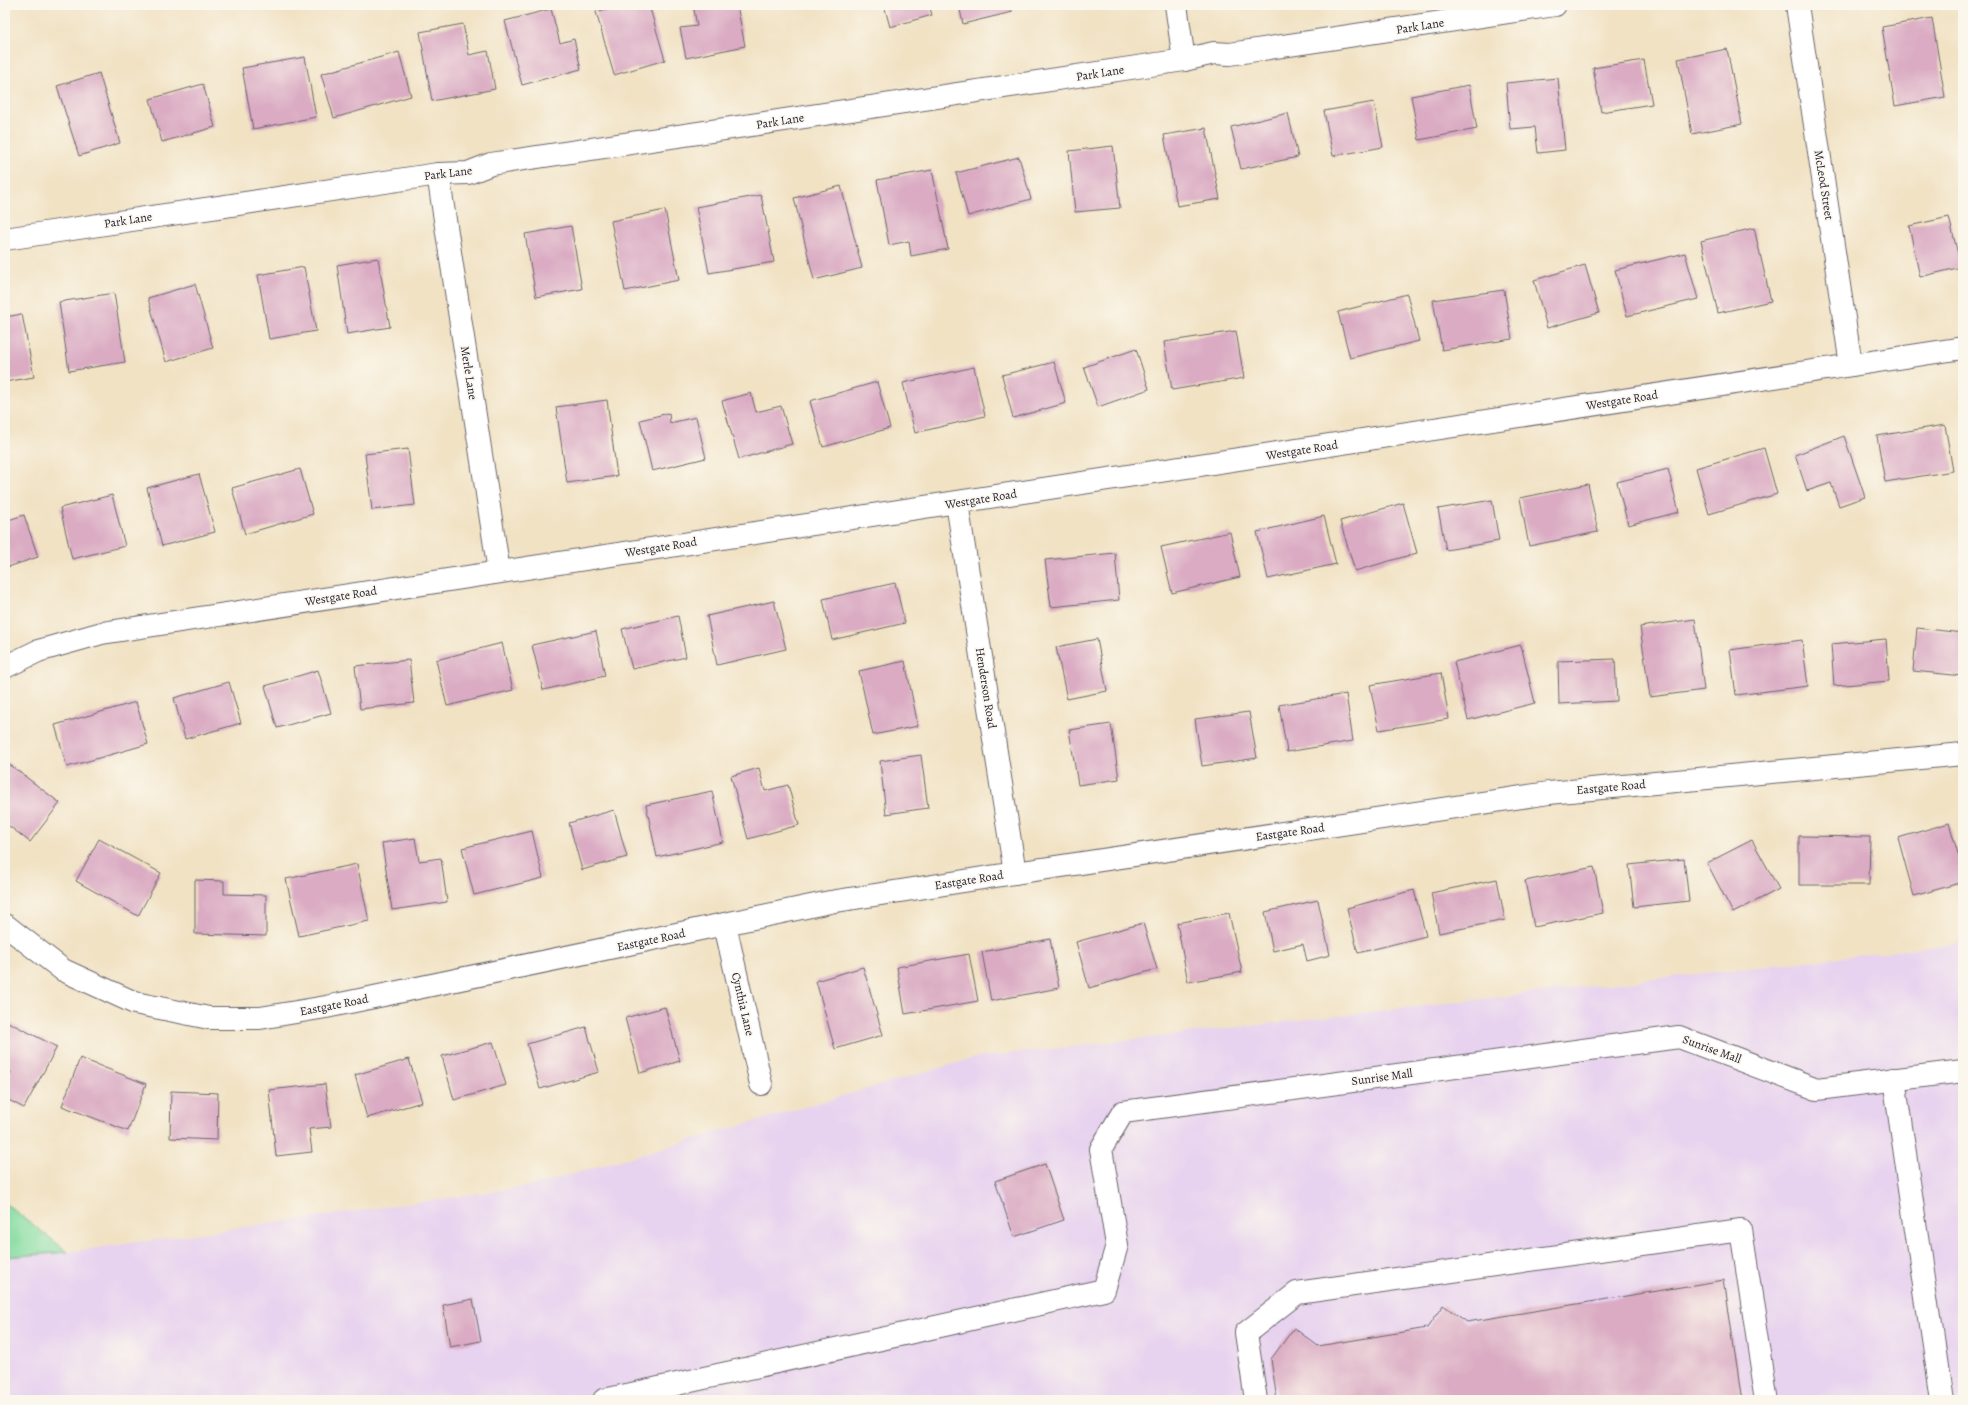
<svg xmlns="http://www.w3.org/2000/svg" width="1968" height="1405" font-family="Alegreya,serif">
	<rect width="100%" height="100%" fill="#fbf7ec"/>
	<filter id="ink" filterUnits="userSpaceOnUse"><feTurbulence type="fractalNoise" baseFrequency=".025" numOctaves="2"/><feDisplacementMap in="SourceGraphic" scale="8" xChannelSelector="R" yChannelSelector="G"/><feConvolveMatrix kernelMatrix="1 2 1 2 8 2 1 2 1" color-interpolation-filters="sRGB"/></filter>
	<filter id="wash" filterUnits="userSpaceOnUse"><feTurbulence type="fractalNoise" baseFrequency=".012" numOctaves="4" result="noise"/><feDisplacementMap in="SourceGraphic" scale="16" xChannelSelector="R" yChannelSelector="G"/><feGaussianBlur stdDeviation="0.9" result="paint"/><feColorMatrix in="noise" values="0 0 0 0 0 0 0 0 0 0 0 0 0 0 0 0 0 1.4 0 .05"/><feComposite in="paint" operator="in"/></filter>
	<g filter="url(#wash)">
		<rect width="100%" height="100%" fill="#f1e2c4"/>
		<polygon fill="#e7d2ef" points="1963,943 1963,1400 5,1400 5,1257 68,1252 531,1186 974,1058"/>
		<polygon fill="#84dca0" stroke="#537f6e" points="5,1203 68,1252 5,1257"/>
		<g id="blocks">
			<g fill="#daabc3">
				<polygon points="621,5 649,5 665,60 614,75 596,12"/>
				<polygon points="693,5 737,5 745,46 686,58 680,28 697,26"/>
				<polygon points="884,5 929,5 932,15 890,27"/>
				<polygon points="959,5 1011,5 1012,12 963,24"/>
				<polygon points="551,9 560,43 574,39 581,69 522,85 505,21"/>
				<polygon points="1932,18 1945,97 1895,106 1882,27"/>
				<polygon points="463,24 469,55 488,51 495,89 432,101 420,32"/>
				<polygon points="1727,49 1742,124 1692,134 1678,59"/>
				<polygon points="399,52 411,96 334,118 321,74"/>
				<polygon points="305,57 316,117 253,129 242,68"/>
				<polygon points="1644,60 1652,104 1601,112 1593,68"/>
				<polygon points="99,73 120,143 79,156 57,86"/>
				<polygon points="1558,78 1565,150 1538,153 1535,127 1510,129 1506,83"/>
				<polygon points="203,84 215,127 162,142 150,99"/>
				<polygon points="1469,85 1477,129 1419,140 1411,96"/>
				<polygon points="1374,102 1383,147 1333,156 1324,111"/>
				<polygon points="1288,113 1298,157 1241,169 1231,127"/>
				<polygon points="1206,128 1220,199 1177,206 1164,135"/>
				<polygon points="1113,146 1120,208 1075,212 1069,151"/>
				<polygon points="1019,157 1031,199 968,216 956,173"/>
				<polygon points="932,170 948,249 911,256 909,241 889,245 877,180"/>
				<polygon points="841,186 862,268 814,280 794,198"/>
				<polygon points="761,195 774,262 709,273 696,207"/>
				<polygon points="665,210 679,280 625,291 611,221"/>
				<polygon points="1949,217 1961,267 1920,277 1909,226"/>
				<polygon points="571,226 582,289 536,297 525,234"/>
				<polygon points="1754,228 1771,301 1718,313 1701,241"/>
				<polygon points="1685,253 1698,299 1627,316 1615,270"/>
				<polygon points="378,258 390,327 347,334 337,265"/>
				<polygon points="1585,265 1599,313 1547,328 1534,280"/>
				<polygon points="304,267 316,331 269,339 258,275"/>
				<polygon points="195,284 213,348 166,362 148,298"/>
				<polygon points="1504,290 1512,339 1442,350 1433,300"/>
				<polygon points="114,293 125,362 69,371 59,302"/>
				<polygon points="1407,294 1419,341 1350,358 1338,312"/>
				<polygon points="22,314 34,377 5,382 5,317"/>
				<polygon points="1236,331 1244,378 1172,390 1164,342"/>
				<polygon points="1136,349 1149,389 1098,407 1084,367"/>
				<polygon points="1054,362 1066,403 1013,418 1002,375"/>
				<polygon points="974,367 985,416 915,433 903,383"/>
				<polygon points="877,382 890,428 823,447 810,401"/>
				<polygon points="751,393 756,412 781,406 792,444 739,459 722,401"/>
				<polygon points="607,400 617,476 567,483 556,407"/>
				<polygon points="669,413 670,423 696,417 706,458 652,471 640,420"/>
				<polygon points="1945,425 1953,471 1885,482 1877,436"/>
				<polygon points="1844,436 1865,497 1839,506 1831,483 1807,491 1795,455"/>
				<polygon points="1764,448 1777,494 1709,514 1696,468"/>
				<polygon points="408,449 415,505 372,510 365,454"/>
				<polygon points="300,469 313,514 245,534 232,488"/>
				<polygon points="1668,469 1679,512 1628,525 1617,482"/>
				<polygon points="199,474 215,532 162,546 147,488"/>
				<polygon points="1588,484 1598,532 1529,546 1520,498"/>
				<polygon points="112,495 125,546 72,559 60,508"/>
				<polygon points="1492,500 1499,541 1446,550 1438,509"/>
				<polygon points="1403,503 1417,553 1355,571 1340,521"/>
				<polygon points="24,515 38,557 5,568 5,521"/>
				<polygon points="1324,516 1336,564 1268,579 1257,532"/>
				<polygon points="1230,532 1240,577 1172,593 1161,547"/>
				<polygon points="1115,553 1119,600 1051,607 1045,560"/>
				<polygon points="895,583 905,623 832,640 823,599"/>
				<polygon points="774,601 786,649 717,665 707,616"/>
				<polygon points="678,616 686,657 632,669 622,629"/>
				<polygon points="1695,619 1704,690 1650,697 1640,627"/>
				<polygon points="1917,628 1963,633 1963,676 1913,671"/>
				<polygon points="596,631 605,676 543,690 532,645"/>
				<polygon points="1097,639 1107,691 1067,699 1056,647"/>
				<polygon points="1886,639 1889,681 1834,686 1831,644"/>
				<polygon points="1802,640 1808,686 1736,695 1730,650"/>
				<polygon points="502,643 513,690 447,706 436,660"/>
				<polygon points="1521,645 1535,703 1468,720 1454,662"/>
				<polygon points="1615,659 1617,701 1559,704 1558,661"/>
				<polygon points="409,660 414,703 360,709 355,666"/>
				<polygon points="905,661 918,726 873,735 859,671"/>
				<polygon points="318,670 331,713 277,728 265,686"/>
				<polygon points="1441,673 1449,719 1379,730 1370,685"/>
				<polygon points="229,682 241,723 185,739 174,698"/>
				<polygon points="1346,694 1353,741 1287,752 1279,705"/>
				<polygon points="136,702 148,744 67,767 55,725"/>
				<polygon points="1249,712 1257,758 1202,766 1195,719"/>
				<polygon points="1111,724 1119,779 1078,785 1069,730"/>
				<polygon points="921,755 928,808 886,814 880,761"/>
				<polygon points="5,761 60,803 30,842 5,823"/>
				<polygon points="759,768 765,791 788,785 799,825 748,839 731,776"/>
				<polygon points="712,791 723,842 657,857 646,805"/>
				<polygon points="614,810 627,857 582,870 569,823"/>
				<polygon points="1949,823 1963,871 1963,882 1914,896 1898,838"/>
				<polygon points="532,831 543,878 474,895 462,848"/>
				<polygon points="1799,836 1870,837 1869,885 1799,885"/>
				<polygon points="415,838 419,861 441,858 447,902 392,910 382,843"/>
				<polygon points="99,839 161,873 138,916 76,881"/>
				<polygon points="1752,840 1779,889 1733,913 1707,863"/>
				<polygon points="1684,859 1689,901 1634,907 1629,865"/>
				<polygon points="357,864 369,921 299,936 286,879"/>
				<polygon points="1594,867 1603,913 1534,927 1525,881"/>
				<polygon points="1497,879 1505,920 1439,933 1431,893"/>
				<polygon points="195,880 224,881 224,894 266,895 266,936 195,934"/>
				<polygon points="1414,890 1426,936 1358,953 1347,908"/>
				<polygon points="1318,900 1330,955 1307,961 1303,944 1273,951 1265,912"/>
				<polygon points="1229,913 1242,972 1188,982 1177,923"/>
				<polygon points="1143,923 1157,969 1089,988 1076,942"/>
				<polygon points="1050,939 1059,988 991,1001 982,952"/>
				<polygon points="969,954 978,1001 905,1014 897,967"/>
				<polygon points="863,967 883,1035 835,1049 816,981"/>
				<polygon points="665,1007 680,1061 640,1073 625,1018"/>
				<polygon points="8,1022 57,1047 24,1108 5,1098 5,1083 11,1072 5,1069 5,1027"/>
				<polygon points="586,1027 599,1072 540,1089 527,1044"/>
				<polygon points="493,1042 506,1085 454,1100 442,1056"/>
				<polygon points="80,1058 146,1084 128,1131 62,1106"/>
				<polygon points="409,1059 422,1102 367,1118 355,1075"/>
				<polygon points="325,1084 331,1127 309,1129 312,1152 276,1156 269,1090"/>
				<polygon points="171,1091 218,1093 217,1140 170,1138"/>
				<polygon points="1045,1164 1064,1220 1014,1237 995,1181"/>
				<polygon points="1724,1280 1742,1400 1277,1400 1271,1359 1294,1328 1318,1346 1427,1328 1443,1305 1467,1322"/>
				<polygon points="473,1299 481,1341 450,1347 443,1305"/>
			</g>
		</g>
	</g>
	<g filter="url(#ink)">
		<use href="#blocks" fill-opacity="0" stroke="#6a656b" stroke-width="1"/>
		<g fill="none" stroke-linecap="round" stroke-linejoin="round">
			<defs>
				<g id="minor">
					<polyline points="1176,5 1184,60"/>
					<polyline points="1797,5 1851,365"/>
					<polyline points="438,174 499,572"/>
					<polyline points="5,239 438,174 468,173 491,164 1184,60 1214,53 1230,54 1555,5"/>
					<polyline points="957,503 1015,873"/>
					<polyline points="5,667 38,651 102,633 1963,348"/>
					<polyline points="5,925 63,970 135,1003 209,1018 260,1018 326,1007 830,902 1015,873 1549,793 1963,754"/>
					<polyline points="725,925 761,1084"/>
					<polyline points="1894,1079 1941,1400"/>
					<polyline points="604,1400 1104,1290 1117,1245 1101,1149 1123,1112 1679,1037 1817,1089 1963,1071"/>
					<polyline points="1256,1400 1246,1333 1297,1293 1741,1230 1767,1400"/>
				</g>
			</defs>
			<use href="#minor" stroke="#6a656b" stroke-width="24"/>
			<use href="#minor" stroke="#fff" stroke-width="22"/>
		</g>
	</g>
	<g text-anchor="middle" dominant-baseline="central" stroke-width="3.5" stroke-linejoin="round" paint-order="stroke">
		<g font-size="12" fill="#22223b" stroke="#fbf7ec">
			<text transform="translate(1420 26) rotate(-9)">Park Lane</text>
			<text transform="translate(1100 73) rotate(-9)">Park Lane</text>
			<text transform="translate(780 121) rotate(-9)">Park Lane</text>
			<text transform="translate(448 173) rotate(-7)">Park Lane</text>
			<text transform="translate(1824 185) rotate(81)">McLeod Street</text>
			<text transform="translate(128 220) rotate(-9)">Park Lane</text>
			<text transform="translate(469 373) rotate(81)">Merle Lane</text>
			<text transform="translate(1622 400) rotate(-9)">Westgate Road</text>
			<text transform="translate(1302 450) rotate(-9)">Westgate Road</text>
			<text transform="translate(981 499) rotate(-9)">Westgate Road</text>
			<text transform="translate(661 547) rotate(-9)">Westgate Road</text>
			<text transform="translate(341 596) rotate(-9)">Westgate Road</text>
			<text transform="translate(986 688) rotate(81)">Henderson Road</text>
			<text transform="translate(1611 787) rotate(-5)">Eastgate Road</text>
			<text transform="translate(1290 832) rotate(-8)">Eastgate Road</text>
			<text transform="translate(969 880) rotate(-9)">Eastgate Road</text>
			<text transform="translate(651 940) rotate(-12)">Eastgate Road</text>
			<text transform="translate(743 1004) rotate(77)">Cynthia Lane</text>
			<text transform="translate(334 1005) rotate(-11)">Eastgate Road</text>
			<text transform="translate(1712 1049) rotate(20)">Sunrise Mall</text>
			<text transform="translate(1382 1077) rotate(-8)">Sunrise Mall</text>
		</g>
	</g>
	<rect width="1968" height="1405" fill="none" stroke="#fbf7ec" stroke-width="20"/>
</svg>
